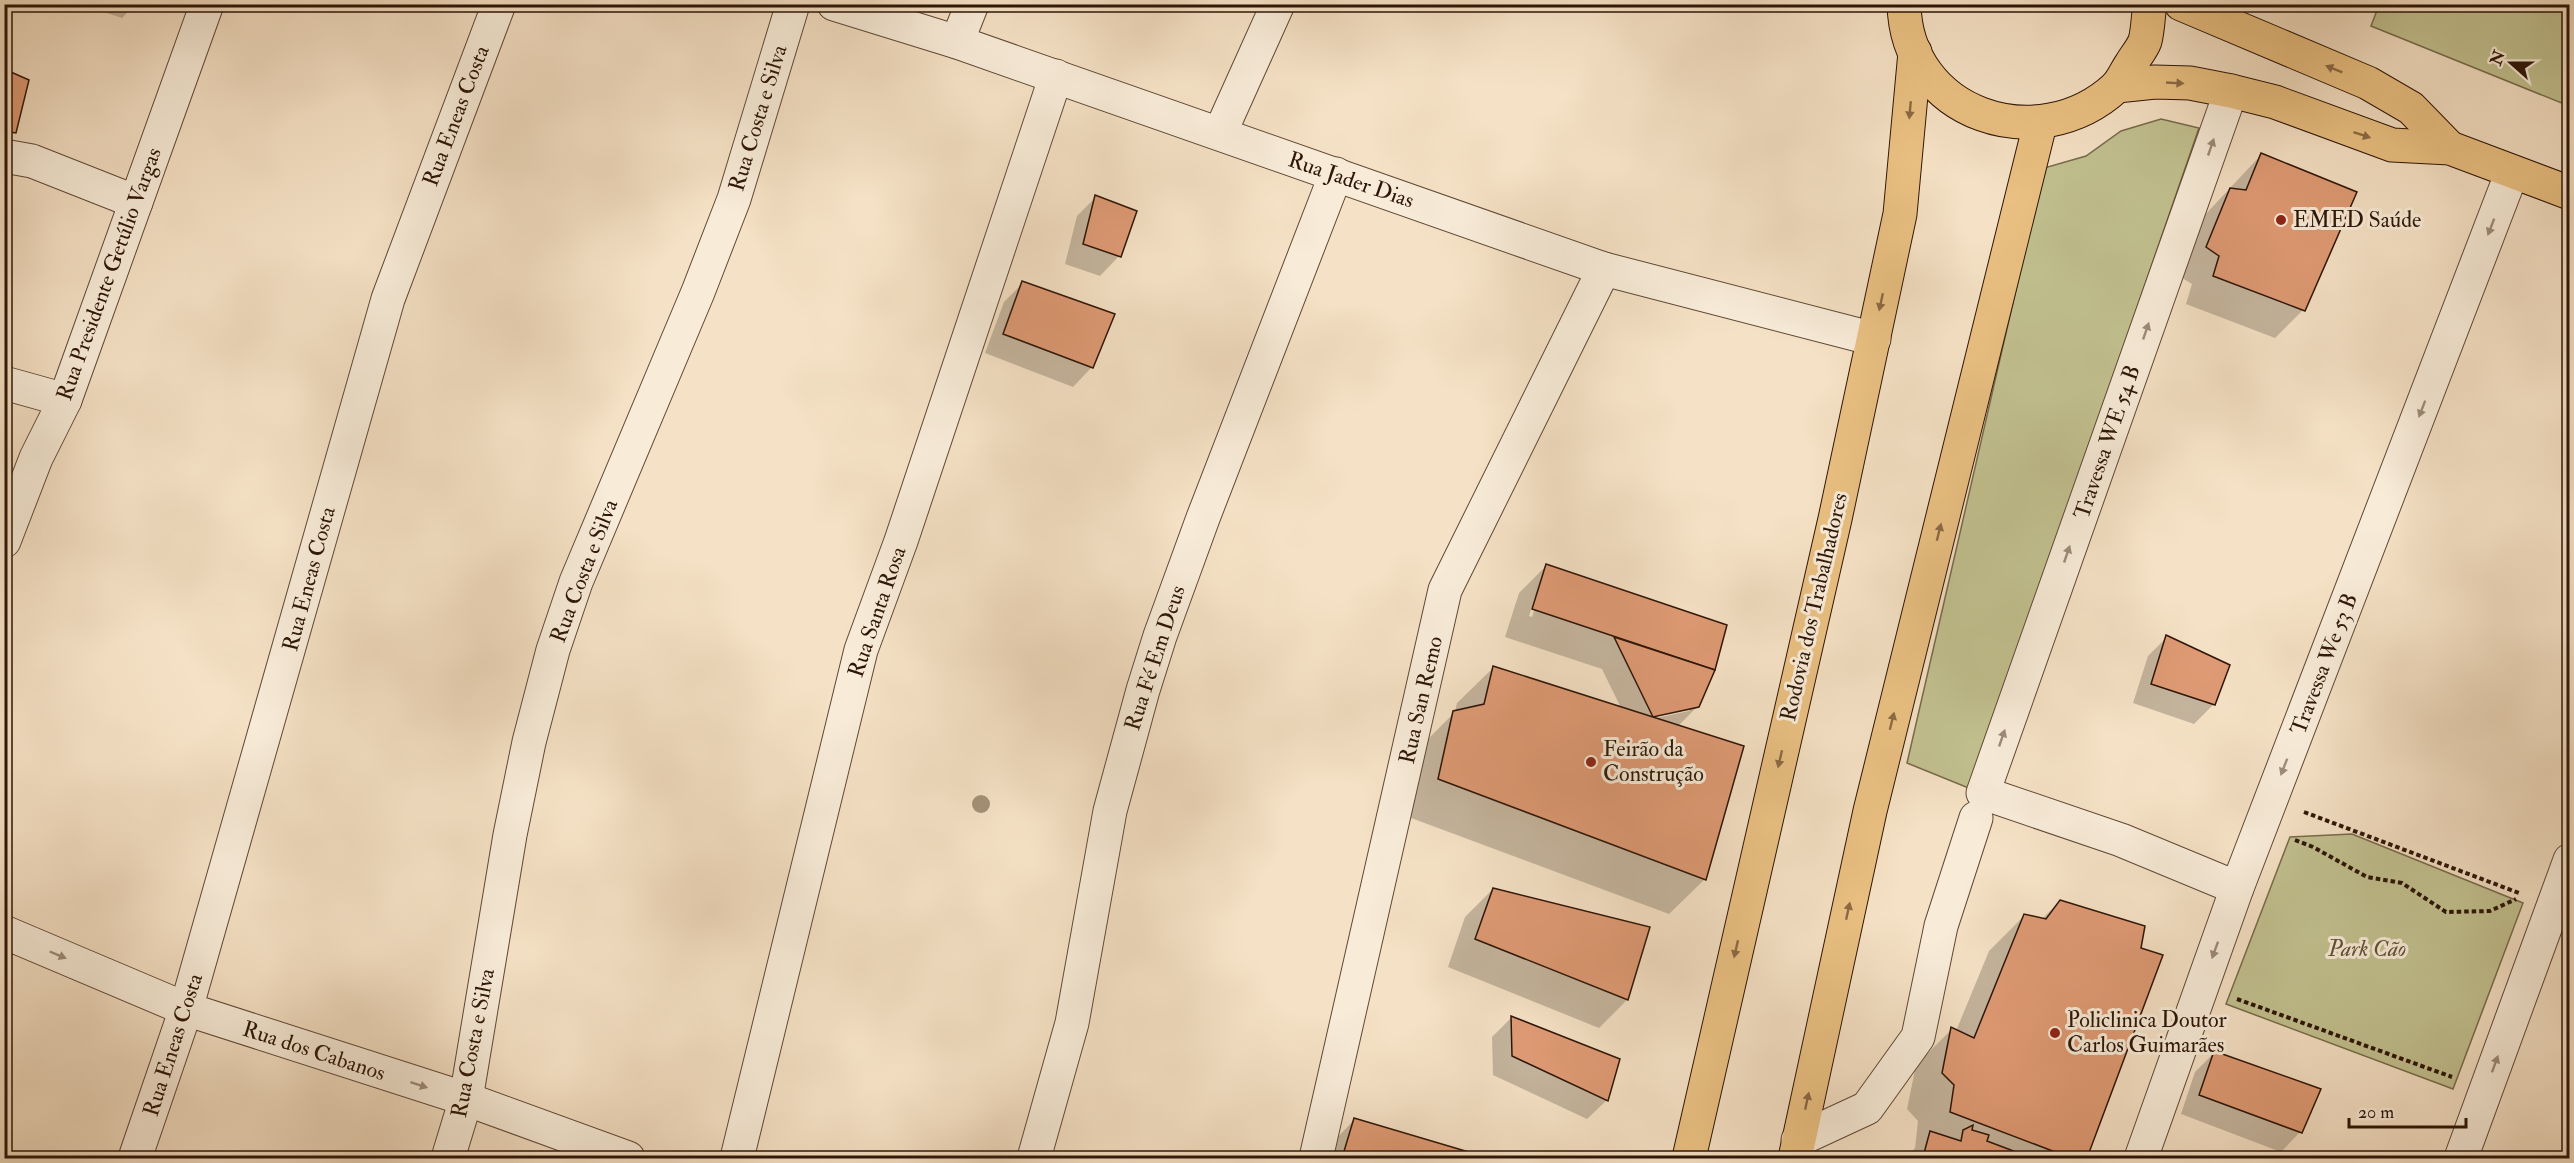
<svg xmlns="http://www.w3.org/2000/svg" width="2574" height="1163" font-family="'IM FELL Double Pica',serif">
	<rect width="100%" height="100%" fill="#f5e1c5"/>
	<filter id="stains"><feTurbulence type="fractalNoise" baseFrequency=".00333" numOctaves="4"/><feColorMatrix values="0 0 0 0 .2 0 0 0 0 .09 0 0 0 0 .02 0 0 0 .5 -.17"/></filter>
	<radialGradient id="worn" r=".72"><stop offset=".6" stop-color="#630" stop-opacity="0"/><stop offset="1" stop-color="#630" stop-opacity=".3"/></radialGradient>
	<g fill="#c2c190" stroke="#786b4c" stroke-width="1.5">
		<polygon points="2379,5 2569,5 2569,106 2371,26"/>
		<polygon points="2161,119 2199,128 1971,789 1907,763 2044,168 2086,156 2121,131"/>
		<polygon points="2352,834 2523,903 2453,1089 2226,1004 2290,837"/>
	</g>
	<g fill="#0003" fill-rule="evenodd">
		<polygon points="79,4 136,4 122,18"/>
		<polygon points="4,71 15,132 5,142 4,142"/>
		<polygon points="2261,155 2303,310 2275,338 2186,304 2192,284 2179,276 2202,218"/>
		<polygon points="1096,197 1135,212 1119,256 1100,276 1065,264 1077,216"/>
		<polygon points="1023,283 1092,367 1073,387 985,353 1004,302"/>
		<path d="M1547,565L1725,626L1714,670L1698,706L1678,726L1705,879L1669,914L1403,815L1418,749L1455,712L1457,703L1493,668L1621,708L1602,669L1505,637L1519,593ZM1535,597H1538L1532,617L1529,616ZM1689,708V711L1647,720L1646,717Z"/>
		<polygon points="2167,637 2214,704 2194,724 2133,703 2148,656"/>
		<polygon points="1493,889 1648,928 1627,1000 1599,1028 1448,967 1465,917"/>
		<polygon points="2060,901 2139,949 2161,956 2086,1158 1905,1158 1915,1148 1918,1121 1907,1109 1916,1065 1952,1029 1956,1031 1989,951 2025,915 2042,919"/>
		<polygon points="1511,1018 1607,1100 1587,1119 1493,1075 1492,1037"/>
		<polygon points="2214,1053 2319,1090 2300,1132 2281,1152 2181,1114 2195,1072"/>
		<polygon points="1354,1120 1484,1158 1318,1158"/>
	</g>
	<g fill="#de9a74" stroke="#2d1507" stroke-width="1.5">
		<polygon points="4,69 29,80 16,133 4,131"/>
		<polygon points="2261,153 2357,192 2305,311 2213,276 2219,256 2206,247 2230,188 2246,190"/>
		<polygon points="1095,195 1137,211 1121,257 1083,244"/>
		<polygon points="1022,281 1115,314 1093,368 1003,334"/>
		<polygon points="1546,564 1727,625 1715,670 1532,609"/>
		<polygon points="2166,635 2230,665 2215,705 2151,684"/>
		<polygon points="1614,637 1715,670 1699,707 1653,717"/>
		<polygon points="1493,666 1744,746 1706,880 1438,779 1453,711 1484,704"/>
		<polygon points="1493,888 1650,927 1628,1000 1475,939"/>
		<polygon points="2060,900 2145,926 2141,948 2163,955 2087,1158 2071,1158 1950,1112 1954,1085 1942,1073 1951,1027 1974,1038 2024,914 2046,919"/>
		<polygon points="1511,1016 1620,1059 1608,1101 1512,1056"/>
		<polygon points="2214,1051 2321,1089 2302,1133 2199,1095"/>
		<polygon points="1354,1118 1489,1158 1342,1158"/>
		<polygon points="1973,1125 1972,1130 1989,1135 1987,1141 2032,1158 1908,1158 1909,1153 1923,1157 1930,1131 1961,1141 1963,1130"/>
	</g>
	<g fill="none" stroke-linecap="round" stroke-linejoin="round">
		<defs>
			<g id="minor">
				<polyline points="834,4 957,42 1604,269 1874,339"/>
				<polyline points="957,42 972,4"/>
				<polyline points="2231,91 1983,793 2121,840 2237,888"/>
				<polyline points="1220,133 1278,4"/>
				<polyline points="4,156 32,161 136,202"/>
				<polyline points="4,383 65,400"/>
				<polyline points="4,541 36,458 65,400 207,4"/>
				<polyline points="4,932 186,1009 466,1099 628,1158"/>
				<polyline points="1798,1140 1867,1108 1918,1037 1941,926 1976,818"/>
				<polyline points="135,1158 186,1009 388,299 499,4"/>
				<polyline points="448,1158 466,1099 510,835 529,742 553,650 576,582 698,292 734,199 793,4"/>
				<polyline points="737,1158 861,650 901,541 1056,76"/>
				<polyline points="1034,1158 1072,1023 1110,811 1143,690 1160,636 1203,518 1336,174"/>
				<polyline points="1316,1158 1445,590 1604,269"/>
				<polyline points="2141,1158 2237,888 2512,172"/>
				<polyline points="2461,1158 2570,860"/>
			</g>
			<g id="major">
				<path d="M1904,4C1906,115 2038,159 2116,87C2122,81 2126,71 2131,64C2135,57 2142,49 2145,41C2148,30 2148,16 2150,4"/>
				<polyline points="2181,4 2368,83 2411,108 2450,148"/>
				<polyline points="2117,86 2155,82 2190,83 2231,91 2275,102 2392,145 2450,148 2570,193"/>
				<polyline points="1689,1158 1835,519 1900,214 1915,52"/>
				<polyline points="1795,1158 1870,811 2040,124"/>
			</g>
		</defs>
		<use href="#minor" stroke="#5f4836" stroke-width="35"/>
		<use href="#major" stroke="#2d1507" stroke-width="35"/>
		<g stroke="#2d1507" stroke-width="4" stroke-dasharray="4.5 3" stroke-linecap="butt">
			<polyline points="2304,812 2519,893"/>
			<polyline points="2295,840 2313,847 2367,877 2402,883 2446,912 2490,911 2516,899"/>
			<polyline points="2237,999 2452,1077"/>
		</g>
		<use href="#minor" stroke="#f8ecd9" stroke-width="33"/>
		<use href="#major" stroke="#eac082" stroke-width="33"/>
	</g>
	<circle fill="#a49277" cx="981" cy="804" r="9"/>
	<defs><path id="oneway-solid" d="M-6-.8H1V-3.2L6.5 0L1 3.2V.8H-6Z" transform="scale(1.5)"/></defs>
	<g fill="#8c6a44">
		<use href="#oneway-solid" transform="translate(2334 69) rotate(-158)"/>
		<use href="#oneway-solid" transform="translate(2175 83) rotate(3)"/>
		<use href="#oneway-solid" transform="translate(1910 110) rotate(95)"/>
		<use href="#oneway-solid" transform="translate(2362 135) rotate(18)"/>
		<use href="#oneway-solid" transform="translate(1881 302) rotate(102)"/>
		<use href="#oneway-solid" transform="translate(1939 532) rotate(-76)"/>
		<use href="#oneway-solid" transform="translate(1892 721) rotate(-76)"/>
		<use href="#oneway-solid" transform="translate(1780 759) rotate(103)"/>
		<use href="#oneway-solid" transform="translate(1848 911) rotate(-78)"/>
		<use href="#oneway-solid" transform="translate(1736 949) rotate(103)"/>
		<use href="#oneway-solid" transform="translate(1807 1101) rotate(-78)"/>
	</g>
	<g fill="#9d8b7a">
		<use href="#oneway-solid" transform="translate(2211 147) rotate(-71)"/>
		<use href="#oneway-solid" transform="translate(2491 227) rotate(111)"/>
		<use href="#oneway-solid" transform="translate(2146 331) rotate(-71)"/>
		<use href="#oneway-solid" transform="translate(2422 409) rotate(111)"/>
		<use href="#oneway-solid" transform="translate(2067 554) rotate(-71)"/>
		<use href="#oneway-solid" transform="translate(2002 738) rotate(-71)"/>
		<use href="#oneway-solid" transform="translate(2284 767) rotate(111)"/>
		<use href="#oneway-solid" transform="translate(2215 950) rotate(110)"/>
		<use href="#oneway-solid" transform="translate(58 955) rotate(23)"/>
		<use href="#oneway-solid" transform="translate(2495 1064) rotate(-70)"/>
		<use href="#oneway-solid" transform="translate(419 1085) rotate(18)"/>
	</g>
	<g fill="#8f2418" stroke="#f8ecd9" stroke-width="2">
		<circle cx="2281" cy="220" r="6"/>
		<circle cx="1591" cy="762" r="6"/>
		<circle cx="2055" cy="1033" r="6"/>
	</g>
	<g text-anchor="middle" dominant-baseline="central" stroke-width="6" stroke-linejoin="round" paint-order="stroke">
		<g font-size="22" fill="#2d1507" stroke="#f8ecd9">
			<text transform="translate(456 116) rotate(-69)">Rua Eneas Costa</text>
			<text transform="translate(758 118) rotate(-73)">Rua Costa e Silva</text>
			<text transform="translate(1351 180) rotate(19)">Rua Jader Dias</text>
			<text transform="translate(109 274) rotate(-70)">Rua Presidente Getúlio Vargas</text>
			<text transform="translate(2107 442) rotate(-71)">Travessa WE 54 B</text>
			<text transform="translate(584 571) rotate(-69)">Rua Costa e Silva</text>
			<text transform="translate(309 579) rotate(-75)">Rua Eneas Costa</text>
			<text transform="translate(1814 607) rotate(-77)">Rodovia dos Trabalhadores</text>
			<text transform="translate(877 612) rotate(-71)">Rua Santa Rosa</text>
			<text transform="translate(1155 658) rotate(-72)">Rua Fé Em Deus</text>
			<text transform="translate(2324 664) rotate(-69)">Travessa We 53 B</text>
			<text transform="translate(1421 700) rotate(-77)">Rua San Remo</text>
			<text transform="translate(473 1043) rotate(-79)">Rua Costa e Silva</text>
			<text transform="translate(173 1045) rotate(-72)">Rua Eneas Costa</text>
			<text transform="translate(314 1051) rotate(18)">Rua dos Cabanos</text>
		</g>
		<g font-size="22" fill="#2d1507" stroke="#f8ecd9" text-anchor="start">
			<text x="2293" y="220">EMED Saúde</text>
			<text x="1603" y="749">Feirão da<tspan x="1603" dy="25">Construção</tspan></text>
			<text x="2067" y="1020">Policlinica Doutor<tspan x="2067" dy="25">Carlos Guimarães</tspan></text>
		</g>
		<g font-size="22" font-style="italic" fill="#615137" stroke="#f8ecd9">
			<text x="2367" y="949">Park Cão</text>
		</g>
	</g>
	<rect width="2574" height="1163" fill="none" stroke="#f5e1c5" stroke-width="24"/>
	<rect x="6" y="6" width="2562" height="1151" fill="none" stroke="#2d1507" stroke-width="3"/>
	<rect x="12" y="12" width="2550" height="1139" fill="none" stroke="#2d1507" stroke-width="1.5"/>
	<g transform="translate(2511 63) rotate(291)" stroke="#f8ecd9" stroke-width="4.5" paint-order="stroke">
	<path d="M0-4.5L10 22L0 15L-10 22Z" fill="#2d1507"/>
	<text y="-9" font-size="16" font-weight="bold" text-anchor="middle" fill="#2d1507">N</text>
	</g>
	<path d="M2349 1118v9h117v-9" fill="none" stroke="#2d1507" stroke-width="3"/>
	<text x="2358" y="1118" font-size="18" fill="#2d1507" stroke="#f8ecd9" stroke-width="4.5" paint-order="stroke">20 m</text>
	<rect width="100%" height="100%" filter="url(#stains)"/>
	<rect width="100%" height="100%" fill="url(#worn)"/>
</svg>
